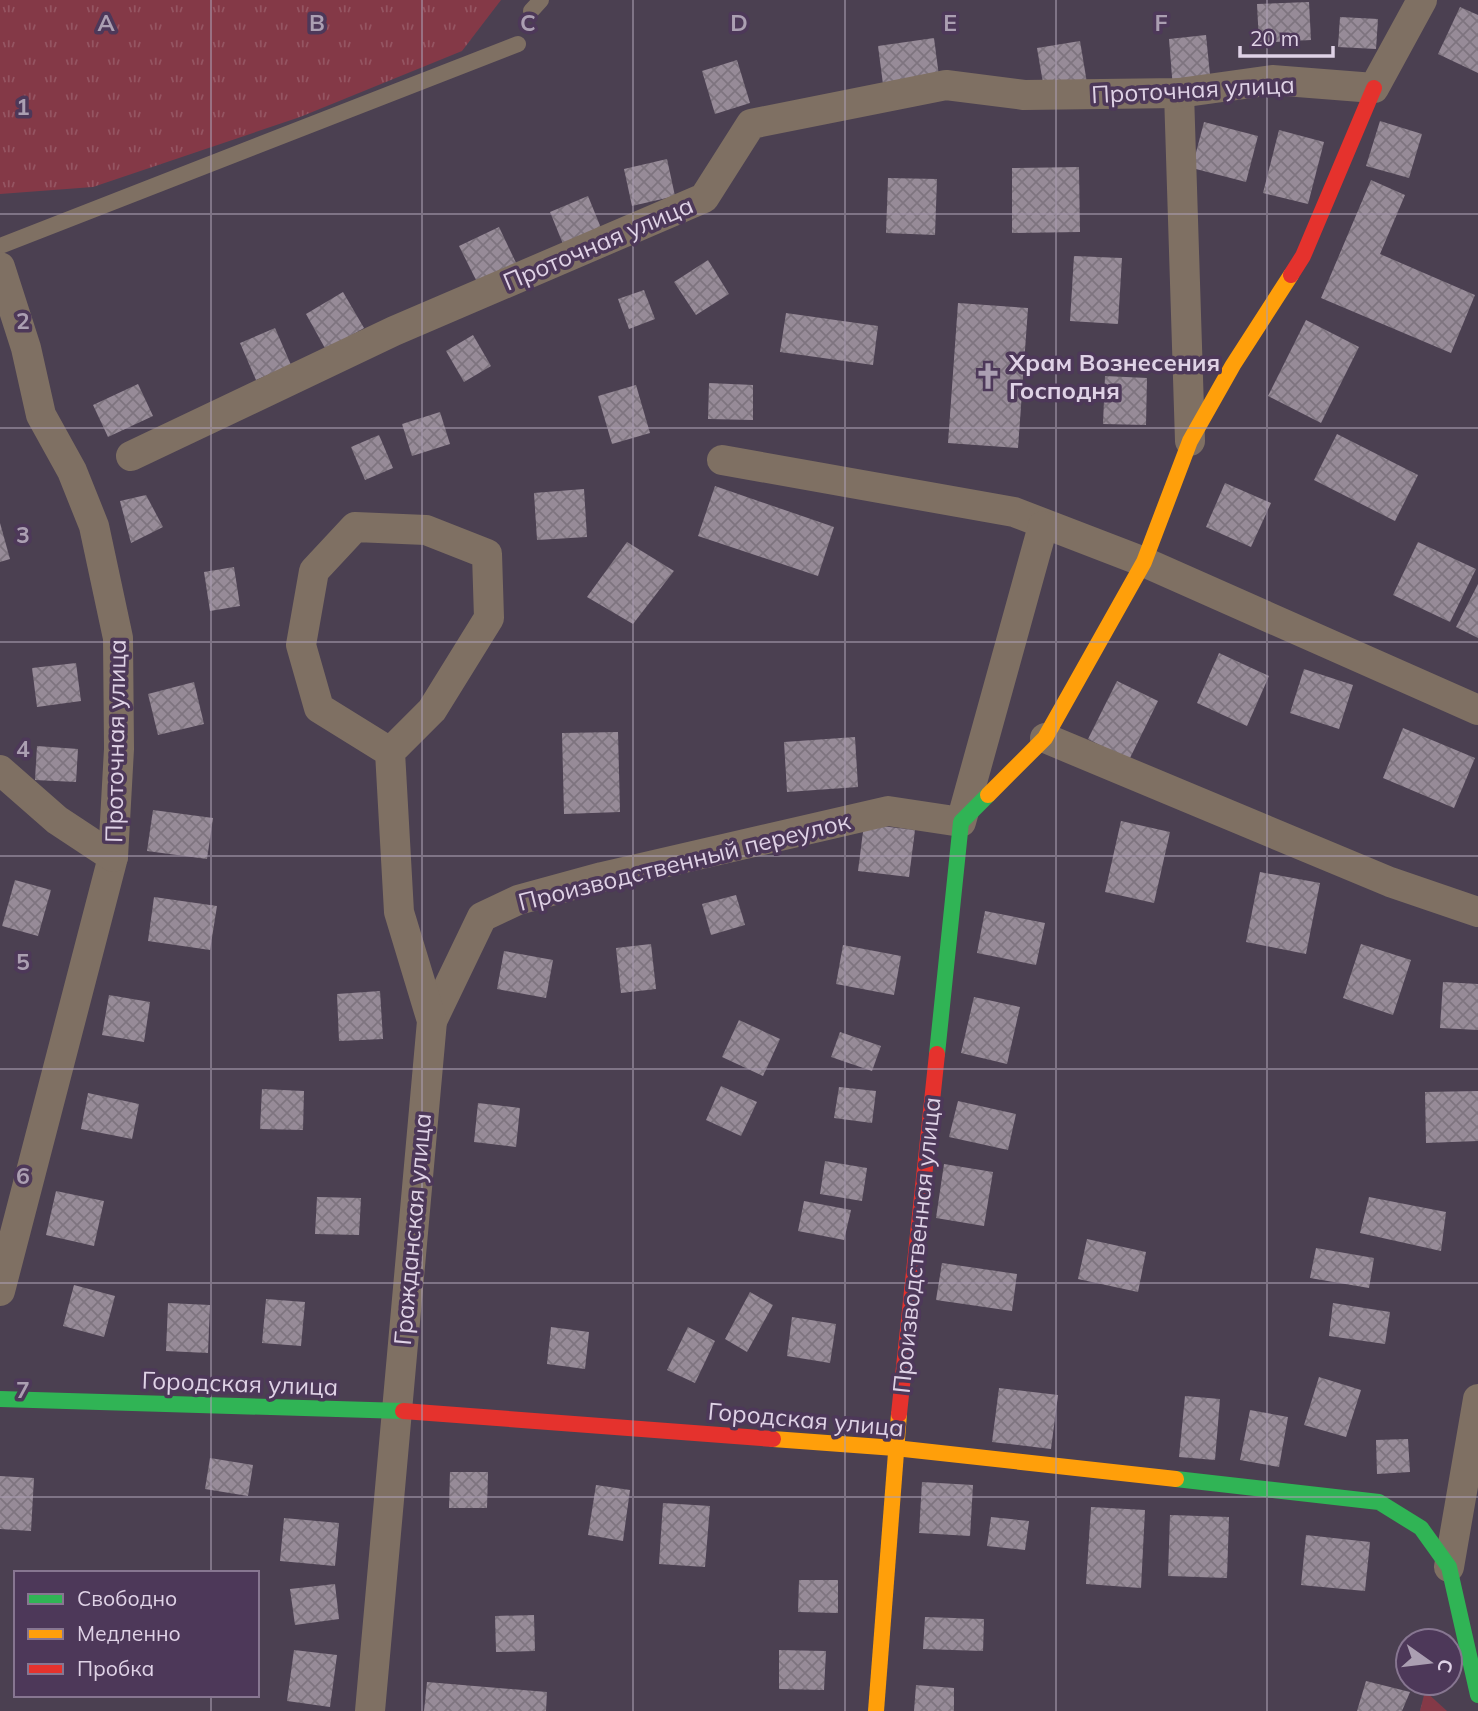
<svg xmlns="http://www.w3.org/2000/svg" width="1478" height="1711" font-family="Mulish,sans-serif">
	<defs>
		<pattern id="grass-tufts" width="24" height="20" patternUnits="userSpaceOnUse" patternTransform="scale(1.75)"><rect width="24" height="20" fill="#843947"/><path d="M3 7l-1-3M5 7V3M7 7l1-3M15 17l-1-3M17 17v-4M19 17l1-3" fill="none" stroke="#955562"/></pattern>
		<pattern id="building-cross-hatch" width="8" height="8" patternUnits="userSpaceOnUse" patternTransform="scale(1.75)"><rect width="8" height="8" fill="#978b98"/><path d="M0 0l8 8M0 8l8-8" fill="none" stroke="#7e747f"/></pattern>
	</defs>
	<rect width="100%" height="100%" fill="#4b4051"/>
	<g fill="url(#grass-tufts)">
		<polygon points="0,0 501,0 462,51 300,117 93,187 0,194"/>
		<polygon points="1425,1691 1447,1711 1420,1711"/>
	</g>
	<g fill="url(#building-cross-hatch)">
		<polygon points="1309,2 1311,40 1259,43 1257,4"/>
		<polygon points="1460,7 1478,15 1478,73 1438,54"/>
		<polygon points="1340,17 1378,19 1376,49 1338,47"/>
		<polygon points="1206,35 1211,85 1173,89 1169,39"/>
		<polygon points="934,38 940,84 884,92 878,46"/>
		<polygon points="1080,41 1087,83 1044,89 1037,48"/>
		<polygon points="737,60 750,103 715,114 702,71"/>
		<polygon points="1380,121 1422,134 1409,178 1366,166"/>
		<polygon points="1204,122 1258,136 1246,182 1192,168"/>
		<polygon points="1279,130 1324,142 1308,204 1263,193"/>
		<polygon points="667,159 675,196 632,206 624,169"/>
		<polygon points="1079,167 1080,232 1012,233 1012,168"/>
		<polygon points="888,178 937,179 935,235 886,233"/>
		<polygon points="1371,180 1405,195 1380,254 1475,295 1451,353 1321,298"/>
		<polygon points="588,196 601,228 563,244 550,212"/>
		<polygon points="499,227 518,267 479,286 459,246"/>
		<polygon points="1074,256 1122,258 1118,324 1070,321"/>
		<polygon points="708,260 729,294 696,315 674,282"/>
		<polygon points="644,290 655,319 629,329 618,299"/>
		<polygon points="343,292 364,328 326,350 306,314"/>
		<polygon points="958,303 1028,308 1018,448 948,443"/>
		<polygon points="786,313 878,326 873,365 780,352"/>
		<polygon points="1306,320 1359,347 1321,423 1268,396"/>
		<polygon points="275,328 291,365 256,380 240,343"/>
		<polygon points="473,335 491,366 464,382 446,351"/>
		<polygon points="1105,376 1147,378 1146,425 1103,424"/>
		<polygon points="709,383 753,385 753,420 708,419"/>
		<polygon points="138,384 153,416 108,437 93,405"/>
		<polygon points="636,385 650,433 612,444 598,396"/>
		<polygon points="440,412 450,444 412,456 402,424"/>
		<polygon points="1337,434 1418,475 1395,521 1314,480"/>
		<polygon points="379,435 393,468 365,480 351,447"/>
		<polygon points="1225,483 1271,503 1251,547 1206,527"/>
		<polygon points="715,486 834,527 818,576 698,536"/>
		<polygon points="584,489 587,537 537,540 534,493"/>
		<polygon points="146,495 163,527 131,543 120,501"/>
		<polygon points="0,523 10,559 0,562"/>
		<polygon points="627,542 674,571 633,624 587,597"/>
		<polygon points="1418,542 1476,569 1450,622 1393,595"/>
		<polygon points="234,567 240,606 210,611 204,572"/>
		<polygon points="1478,584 1478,638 1456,627"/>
		<polygon points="1219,653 1269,676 1247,726 1197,703"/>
		<polygon points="76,663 81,701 37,707 32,668"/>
		<polygon points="1304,669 1353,685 1339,729 1290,713"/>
		<polygon points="1117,681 1158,701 1129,760 1088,739"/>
		<polygon points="194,682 204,724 158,735 148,694"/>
		<polygon points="1403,728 1475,758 1454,808 1383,778"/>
		<polygon points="618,732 620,812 564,814 562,733"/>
		<polygon points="855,737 858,787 787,792 784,742"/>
		<polygon points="37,746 78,749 76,782 35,780"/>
		<polygon points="153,810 213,818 207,859 147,851"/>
		<polygon points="1121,821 1170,832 1154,903 1105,892"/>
		<polygon points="864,824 915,830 909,877 858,871"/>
		<polygon points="1260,872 1320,883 1306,954 1246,942"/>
		<polygon points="15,880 51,890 38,936 2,926"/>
		<polygon points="736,895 745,925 711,935 702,904"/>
		<polygon points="154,897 217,906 210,950 148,941"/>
		<polygon points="985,911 1045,923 1036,965 977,953"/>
		<polygon points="651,944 656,989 621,993 616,948"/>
		<polygon points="1361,944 1411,960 1393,1015 1343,998"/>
		<polygon points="843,945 901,956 894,995 836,984"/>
		<polygon points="504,951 553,960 546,998 497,989"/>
		<polygon points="1443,982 1478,984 1478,1030 1440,1028"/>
		<polygon points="380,991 383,1039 339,1041 337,994"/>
		<polygon points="109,995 150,1002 144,1042 102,1035"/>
		<polygon points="974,997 1020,1007 1007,1064 961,1053"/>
		<polygon points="739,1020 780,1039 763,1076 722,1057"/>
		<polygon points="840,1032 881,1046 872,1071 831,1057"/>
		<polygon points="721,1086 757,1102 741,1136 706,1120"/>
		<polygon points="839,1087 876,1091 872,1123 834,1118"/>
		<polygon points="262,1089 304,1091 303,1130 260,1129"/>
		<polygon points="1478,1091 1478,1141 1426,1143 1425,1092"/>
		<polygon points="88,1093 139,1104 132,1139 81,1129"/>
		<polygon points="958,1101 1016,1114 1008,1150 949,1137"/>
		<polygon points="478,1103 520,1108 516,1147 474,1142"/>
		<polygon points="825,1161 867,1168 862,1201 820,1194"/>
		<polygon points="944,1164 993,1172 984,1226 936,1218"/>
		<polygon points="56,1191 104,1201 94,1246 46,1235"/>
		<polygon points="317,1197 361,1198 359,1235 315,1234"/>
		<polygon points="1369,1197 1446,1212 1441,1251 1360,1233"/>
		<polygon points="804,1201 851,1210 844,1240 798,1231"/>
		<polygon points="1087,1239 1146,1252 1138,1292 1078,1279"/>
		<polygon points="1316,1248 1374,1258 1369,1288 1310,1278"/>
		<polygon points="942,1263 1017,1274 1012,1311 936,1300"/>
		<polygon points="74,1285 115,1296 104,1337 63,1326"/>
		<polygon points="750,1292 773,1305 747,1352 725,1339"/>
		<polygon points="266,1299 305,1302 301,1346 262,1343"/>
		<polygon points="168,1303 210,1305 208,1353 166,1351"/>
		<polygon points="1333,1303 1390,1312 1385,1344 1329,1336"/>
		<polygon points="792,1317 836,1324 830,1363 787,1356"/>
		<polygon points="551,1327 589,1332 585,1369 547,1364"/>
		<polygon points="688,1327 715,1341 695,1383 667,1370"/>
		<polygon points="1319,1377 1361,1390 1346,1437 1304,1425"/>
		<polygon points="999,1388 1058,1395 1051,1449 992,1442"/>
		<polygon points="1185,1396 1220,1399 1215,1460 1179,1457"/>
		<polygon points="1250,1410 1288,1417 1279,1467 1240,1460"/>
		<polygon points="1408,1439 1410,1472 1377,1474 1376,1440"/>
		<polygon points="210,1458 253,1465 248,1496 205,1489"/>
		<polygon points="450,1472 488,1472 487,1508 449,1508"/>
		<polygon points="0,1476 34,1478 31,1531 0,1529"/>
		<polygon points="922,1482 973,1485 970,1536 919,1533"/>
		<polygon points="596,1485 630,1490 623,1541 588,1535"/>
		<polygon points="663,1503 710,1506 705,1567 659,1564"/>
		<polygon points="1091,1507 1145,1510 1141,1588 1086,1584"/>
		<polygon points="1170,1515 1229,1517 1227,1578 1168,1576"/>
		<polygon points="991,1517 1029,1521 1025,1550 987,1546"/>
		<polygon points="284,1518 339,1523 335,1566 280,1561"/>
		<polygon points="1306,1535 1370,1542 1365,1591 1301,1585"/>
		<polygon points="799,1580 838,1580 838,1613 798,1612"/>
		<polygon points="335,1584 339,1619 295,1625 290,1589"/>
		<polygon points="534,1615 535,1651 496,1652 495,1616"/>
		<polygon points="925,1617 984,1619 983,1651 923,1649"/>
		<polygon points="294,1650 337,1655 330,1707 287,1701"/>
		<polygon points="779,1650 826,1651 824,1690 779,1689"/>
		<polygon points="1366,1681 1410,1692 1402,1711 1357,1711"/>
		<polygon points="427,1682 547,1692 546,1711 424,1711"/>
		<polygon points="916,1685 954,1688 954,1711 914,1711"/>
	</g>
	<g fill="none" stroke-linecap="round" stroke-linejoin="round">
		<g stroke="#7f7063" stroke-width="16">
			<polyline points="531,11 541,0"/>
			<polyline points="0,246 518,44"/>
		</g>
		<g stroke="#7f7063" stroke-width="30">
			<polyline points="1179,93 1190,441"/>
			<polyline points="0,267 26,348 41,415 72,471 94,526 118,638 119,749 113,857 0,1291"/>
			<polyline points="131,456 394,331 704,198 751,124 946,85 1024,95 1179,93 1272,80 1374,88 1422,0"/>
			<polyline points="722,460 1014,512 1144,562 1478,710"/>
			<polyline points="1045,738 1390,882 1478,912"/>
			<polyline points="0,770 57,820 113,857"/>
			<polyline points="432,1021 482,917 518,900 602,877 888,811 961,822 1043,526"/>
			<polyline points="1449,1567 1478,1399"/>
			<polyline points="370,1711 432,1021 399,912 390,752 432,710 489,618 487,554 426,530 355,527 314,571 301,645 319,708 390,752"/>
		</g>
		<g stroke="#30b455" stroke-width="16">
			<polyline points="937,1054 961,822 988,795"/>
			<polyline points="0,1399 403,1411"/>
			<polyline points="1176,1479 1379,1502 1421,1528 1449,1567 1478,1695"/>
		</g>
		<g stroke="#ff9f0a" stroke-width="16">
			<polyline points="988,795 1045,738 1144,562 1190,441 1233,365 1291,275"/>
			<polyline points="773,1439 895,1448 1176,1479"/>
			<polyline points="876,1711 899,1414"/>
		</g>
		<g stroke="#e5322d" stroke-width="16">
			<polyline points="1291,275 1303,256 1374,88"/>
			<polyline points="403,1411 773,1439"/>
			<polyline points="899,1414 937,1054"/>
		</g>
	</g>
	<path fill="none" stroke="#ab9fb2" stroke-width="2" stroke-opacity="0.55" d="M211,0V1573M422,0V1711M633,0V1711M845,0V1711M1056,0V1711M1267,0V1711M0,214H1478M0,428H1478M0,642H1478M0,856H1478M0,1069H1478M0,1283H1478M0,1497H1478M211,1695V1711"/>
	<defs>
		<symbol id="church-bare" viewBox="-9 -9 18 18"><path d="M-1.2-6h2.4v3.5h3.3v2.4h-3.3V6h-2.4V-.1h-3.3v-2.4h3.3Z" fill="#ab9fb2" stroke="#4d3859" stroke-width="2.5" paint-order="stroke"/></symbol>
	</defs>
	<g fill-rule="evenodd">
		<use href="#church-bare" x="969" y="357" width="38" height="38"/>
	</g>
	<g text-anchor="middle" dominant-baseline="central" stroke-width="7" stroke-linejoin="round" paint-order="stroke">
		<g font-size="24" fill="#dfd2e6" stroke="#4d3859">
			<text transform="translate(1193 89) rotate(-3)">Проточная улица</text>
			<text transform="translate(598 243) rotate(-23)">Проточная улица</text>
			<text transform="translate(115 741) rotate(-89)">Проточная улица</text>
			<text transform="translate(684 861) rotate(-14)">Производственный переулок</text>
			<text transform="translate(412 1229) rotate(-85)">Гражданская улица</text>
			<text transform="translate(916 1245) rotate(-84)">Производственная улица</text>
			<text transform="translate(240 1383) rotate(2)">Городская улица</text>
			<text transform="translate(806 1419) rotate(5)">Городская улица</text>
		</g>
		<g font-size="24" font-weight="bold" fill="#dfd2e6" stroke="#4d3859" text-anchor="start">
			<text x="1009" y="362">Храм Вознесения<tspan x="1009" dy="28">Господня</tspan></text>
		</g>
	</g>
	<g font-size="23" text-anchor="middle" font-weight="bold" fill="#ab9fb2" stroke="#4d3859" stroke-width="7" stroke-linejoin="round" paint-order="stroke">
		<text x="106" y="31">A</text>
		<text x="317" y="31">B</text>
		<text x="528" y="31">C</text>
		<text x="739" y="31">D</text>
		<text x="950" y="31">E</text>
		<text x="1161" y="31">F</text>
		<text x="23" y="115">1</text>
		<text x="23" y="329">2</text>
		<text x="23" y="543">3</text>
		<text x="23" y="757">4</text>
		<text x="23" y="970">5</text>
		<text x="23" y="1184">6</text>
		<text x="23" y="1398">7</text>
	</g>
	<rect x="14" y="1571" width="245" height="126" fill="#4d3859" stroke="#877691" stroke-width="2"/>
	<rect x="28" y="1594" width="35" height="10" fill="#30b455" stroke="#877691" stroke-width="2"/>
	<text x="77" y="1606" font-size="21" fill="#dfd2e6">Свободно</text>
	<rect x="28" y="1629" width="35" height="10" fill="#ff9f0a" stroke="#877691" stroke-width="2"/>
	<text x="77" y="1641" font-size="21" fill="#dfd2e6">Медленно</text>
	<rect x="28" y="1664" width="35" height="10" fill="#e5322d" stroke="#877691" stroke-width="2"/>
	<text x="77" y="1676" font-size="21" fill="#dfd2e6">Пробка</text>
	<g transform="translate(1429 1662) rotate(104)"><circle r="33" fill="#4d3859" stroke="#877691" stroke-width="2"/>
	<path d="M0-5L12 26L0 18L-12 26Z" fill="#ab9fb2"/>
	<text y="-10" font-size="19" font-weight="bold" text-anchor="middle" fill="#dfd2e6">С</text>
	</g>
	<path d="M1240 46v10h93v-10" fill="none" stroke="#dfd2e6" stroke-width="3.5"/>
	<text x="1250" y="46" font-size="21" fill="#dfd2e6" stroke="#4d3859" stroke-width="5" paint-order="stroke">20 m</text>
</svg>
